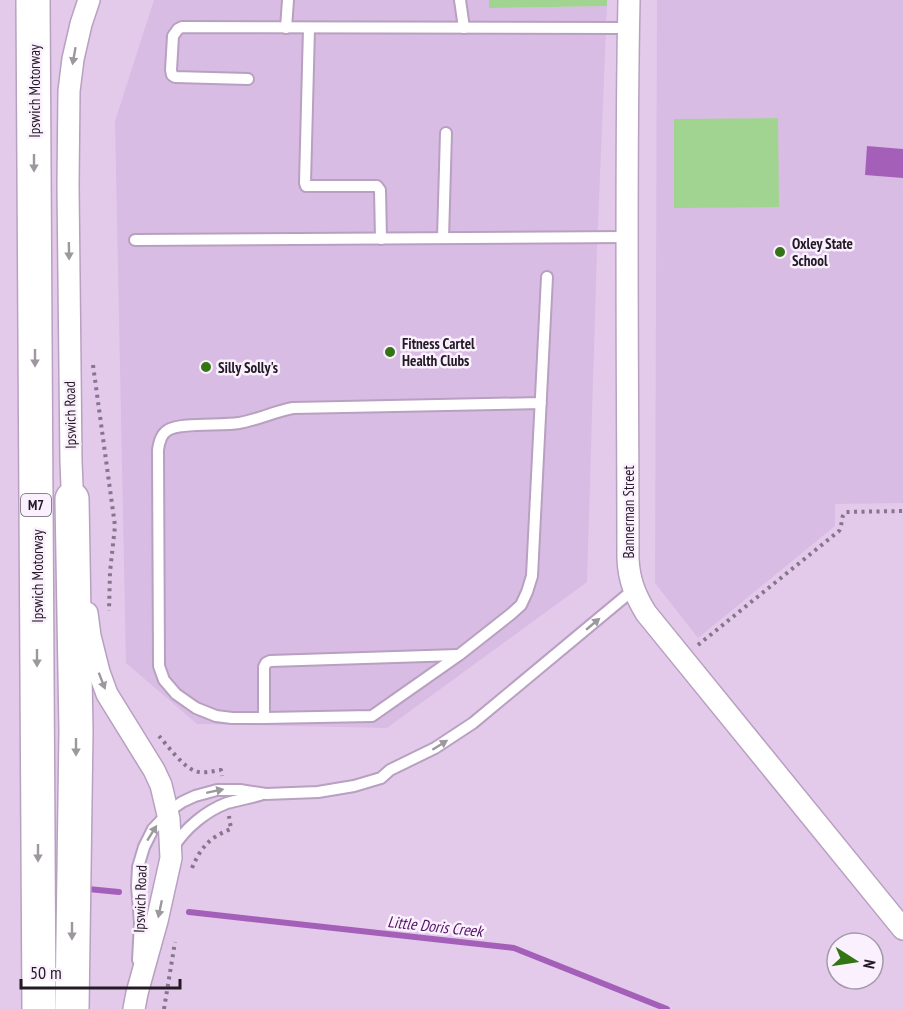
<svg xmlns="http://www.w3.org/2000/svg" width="903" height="1009" font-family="'PT Sans Narrow',sans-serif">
	<rect width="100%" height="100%" fill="#e3caeb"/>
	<g fill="#d9bce3">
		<polygon points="154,0 489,0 490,8 607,6 597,248 587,582 387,728 197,724 126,663 115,121"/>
		<polygon points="657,0 903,0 903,503 835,504 835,526 698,638 655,583"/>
	</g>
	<g fill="#a1d490">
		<polygon points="489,0 607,0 607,6 489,8"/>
		<polygon points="778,118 779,207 674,208 674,119"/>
	</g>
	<polygon fill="#a460b8" points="867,146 903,149 903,178 865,175"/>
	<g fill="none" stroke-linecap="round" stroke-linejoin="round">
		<g stroke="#a460b8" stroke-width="6">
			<polyline points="88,889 119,892"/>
			<polyline points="189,912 514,948 667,1009"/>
		</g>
		<defs>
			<g id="lane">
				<polyline points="460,0 464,28"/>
				<polyline points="286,28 288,0"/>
				<polyline points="309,28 305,183 306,186 377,186 380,190 381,239"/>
				<polyline points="248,79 175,77 172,75 171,70 173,36 178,29 182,27 629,28"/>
				<polyline points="443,238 446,133"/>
				<polyline points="135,240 627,237"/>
				<path d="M541,403L293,408C275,411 258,420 239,423C223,426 180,422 168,430C161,434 159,442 158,450L159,666L164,680L176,694L196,708L216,716L232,718H264L372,716L459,655L511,614L521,605L527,592L532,576L547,277"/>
				<polyline points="264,718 264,667 266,663 270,661 458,655"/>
				<path d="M173,848C185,828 206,811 227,803C238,800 249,798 260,795"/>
				<polyline points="138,960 140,923 137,886 138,867 144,847 153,829 172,809 182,802 195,796 217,790 240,790 266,794 318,792 354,786 381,778 390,770 435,748 473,723 633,590"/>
			</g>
			<g id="street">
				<path d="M629,0C625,186 628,373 628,559C629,580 635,595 646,613L903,929"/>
				<polyline points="73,510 71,462 68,185 69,91 73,59 81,24 89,0"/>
				<polyline points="87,613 90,636 99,672 107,694 154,770 161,785 169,819 171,858 157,921 137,993 134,1009"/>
			</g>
			<g id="highway">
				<polyline points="33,0 39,1009"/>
				<polyline points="72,499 76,731 72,1009"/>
			</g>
		</defs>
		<use href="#lane" stroke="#b8a0c0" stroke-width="14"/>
		<use href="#street" stroke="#b8a0c0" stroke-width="24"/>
		<use href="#highway" stroke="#b8a0c0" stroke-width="36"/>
		<g stroke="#86758c" stroke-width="4" stroke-dasharray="3 4.5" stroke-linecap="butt">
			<polyline points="93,365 115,526 110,572 109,611"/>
			<path d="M698,645L839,531C843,525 840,516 846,512L903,511"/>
			<path d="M159,736C168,746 182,766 195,771C203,774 212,771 221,770L222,776"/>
			<path d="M192,868C201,847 210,837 231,829L229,816"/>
			<polyline points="164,1009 175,942"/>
		</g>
		<use href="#lane" stroke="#fff" stroke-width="10"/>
		<use href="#street" stroke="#fff" stroke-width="21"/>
		<use href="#highway" stroke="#fff" stroke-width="33"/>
	</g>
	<defs><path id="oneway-solid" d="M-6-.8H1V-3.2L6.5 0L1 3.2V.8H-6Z" transform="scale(1.5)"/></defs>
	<g fill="#9c989d">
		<use href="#oneway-solid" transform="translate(74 56) rotate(100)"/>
		<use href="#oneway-solid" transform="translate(34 163) rotate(90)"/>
		<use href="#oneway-solid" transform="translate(69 251) rotate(89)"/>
		<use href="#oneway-solid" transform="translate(35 358) rotate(90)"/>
		<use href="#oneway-solid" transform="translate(593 624) rotate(-40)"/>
		<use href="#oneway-solid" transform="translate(37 658) rotate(90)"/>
		<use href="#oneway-solid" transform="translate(102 681) rotate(69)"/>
		<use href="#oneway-solid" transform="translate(440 745) rotate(-32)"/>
		<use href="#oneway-solid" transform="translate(76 747) rotate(90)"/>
		<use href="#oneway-solid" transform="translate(215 791) rotate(-12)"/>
		<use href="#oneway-solid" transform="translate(152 833) rotate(-58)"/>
		<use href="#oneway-solid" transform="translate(38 853) rotate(90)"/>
		<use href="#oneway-solid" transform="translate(160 909) rotate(102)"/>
		<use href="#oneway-solid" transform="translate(72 931) rotate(90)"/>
	</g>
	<g fill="#337514" stroke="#fbf1fe" stroke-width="2">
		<circle cx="780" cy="252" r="6"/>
		<circle cx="390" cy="352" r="6"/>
		<circle cx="206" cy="367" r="6"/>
	</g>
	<g text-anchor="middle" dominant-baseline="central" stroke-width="5" stroke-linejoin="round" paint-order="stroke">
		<rect fill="#fbf1fe" stroke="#645a67" stroke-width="1.5" x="21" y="494" width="30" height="22" rx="4.5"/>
		<g font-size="14" font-weight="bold" fill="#231a26">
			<text x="36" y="505">M7</text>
		</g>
		<g font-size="15" fill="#231a26" stroke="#fbf1fe">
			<text transform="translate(34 91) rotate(-90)">Ipswich Motorway</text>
			<text transform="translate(70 415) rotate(-91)">Ipswich Road</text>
			<text transform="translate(628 512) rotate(-90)">Bannerman Street</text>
			<text transform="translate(37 576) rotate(-90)">Ipswich Motorway</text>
			<text transform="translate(140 899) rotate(-88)">Ipswich Road</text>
		</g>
		<g font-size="15" font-weight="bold" fill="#231a26" stroke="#fbf1fe" text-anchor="start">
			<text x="792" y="243">Oxley State<tspan x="792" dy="17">School</tspan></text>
			<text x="402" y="343">Fitness Cartel<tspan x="402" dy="17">Health Clubs</tspan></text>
			<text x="218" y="367">Silly Solly's</text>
		</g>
		<g font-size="16" font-style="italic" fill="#531164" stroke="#fbf1fe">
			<text transform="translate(435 926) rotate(6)">Little Doris Creek</text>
		</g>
	</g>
	<g transform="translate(855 961) rotate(102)"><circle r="28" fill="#fbf1fe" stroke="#a59ba8" stroke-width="1.5"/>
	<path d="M0-4.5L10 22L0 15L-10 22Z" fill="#337514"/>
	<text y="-9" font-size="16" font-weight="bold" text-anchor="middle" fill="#231a26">N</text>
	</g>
	<path d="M21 979v9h159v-9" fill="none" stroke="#231a26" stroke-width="3"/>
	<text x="30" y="979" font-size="18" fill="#231a26" stroke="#fbf1fe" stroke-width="4.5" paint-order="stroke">50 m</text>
</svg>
